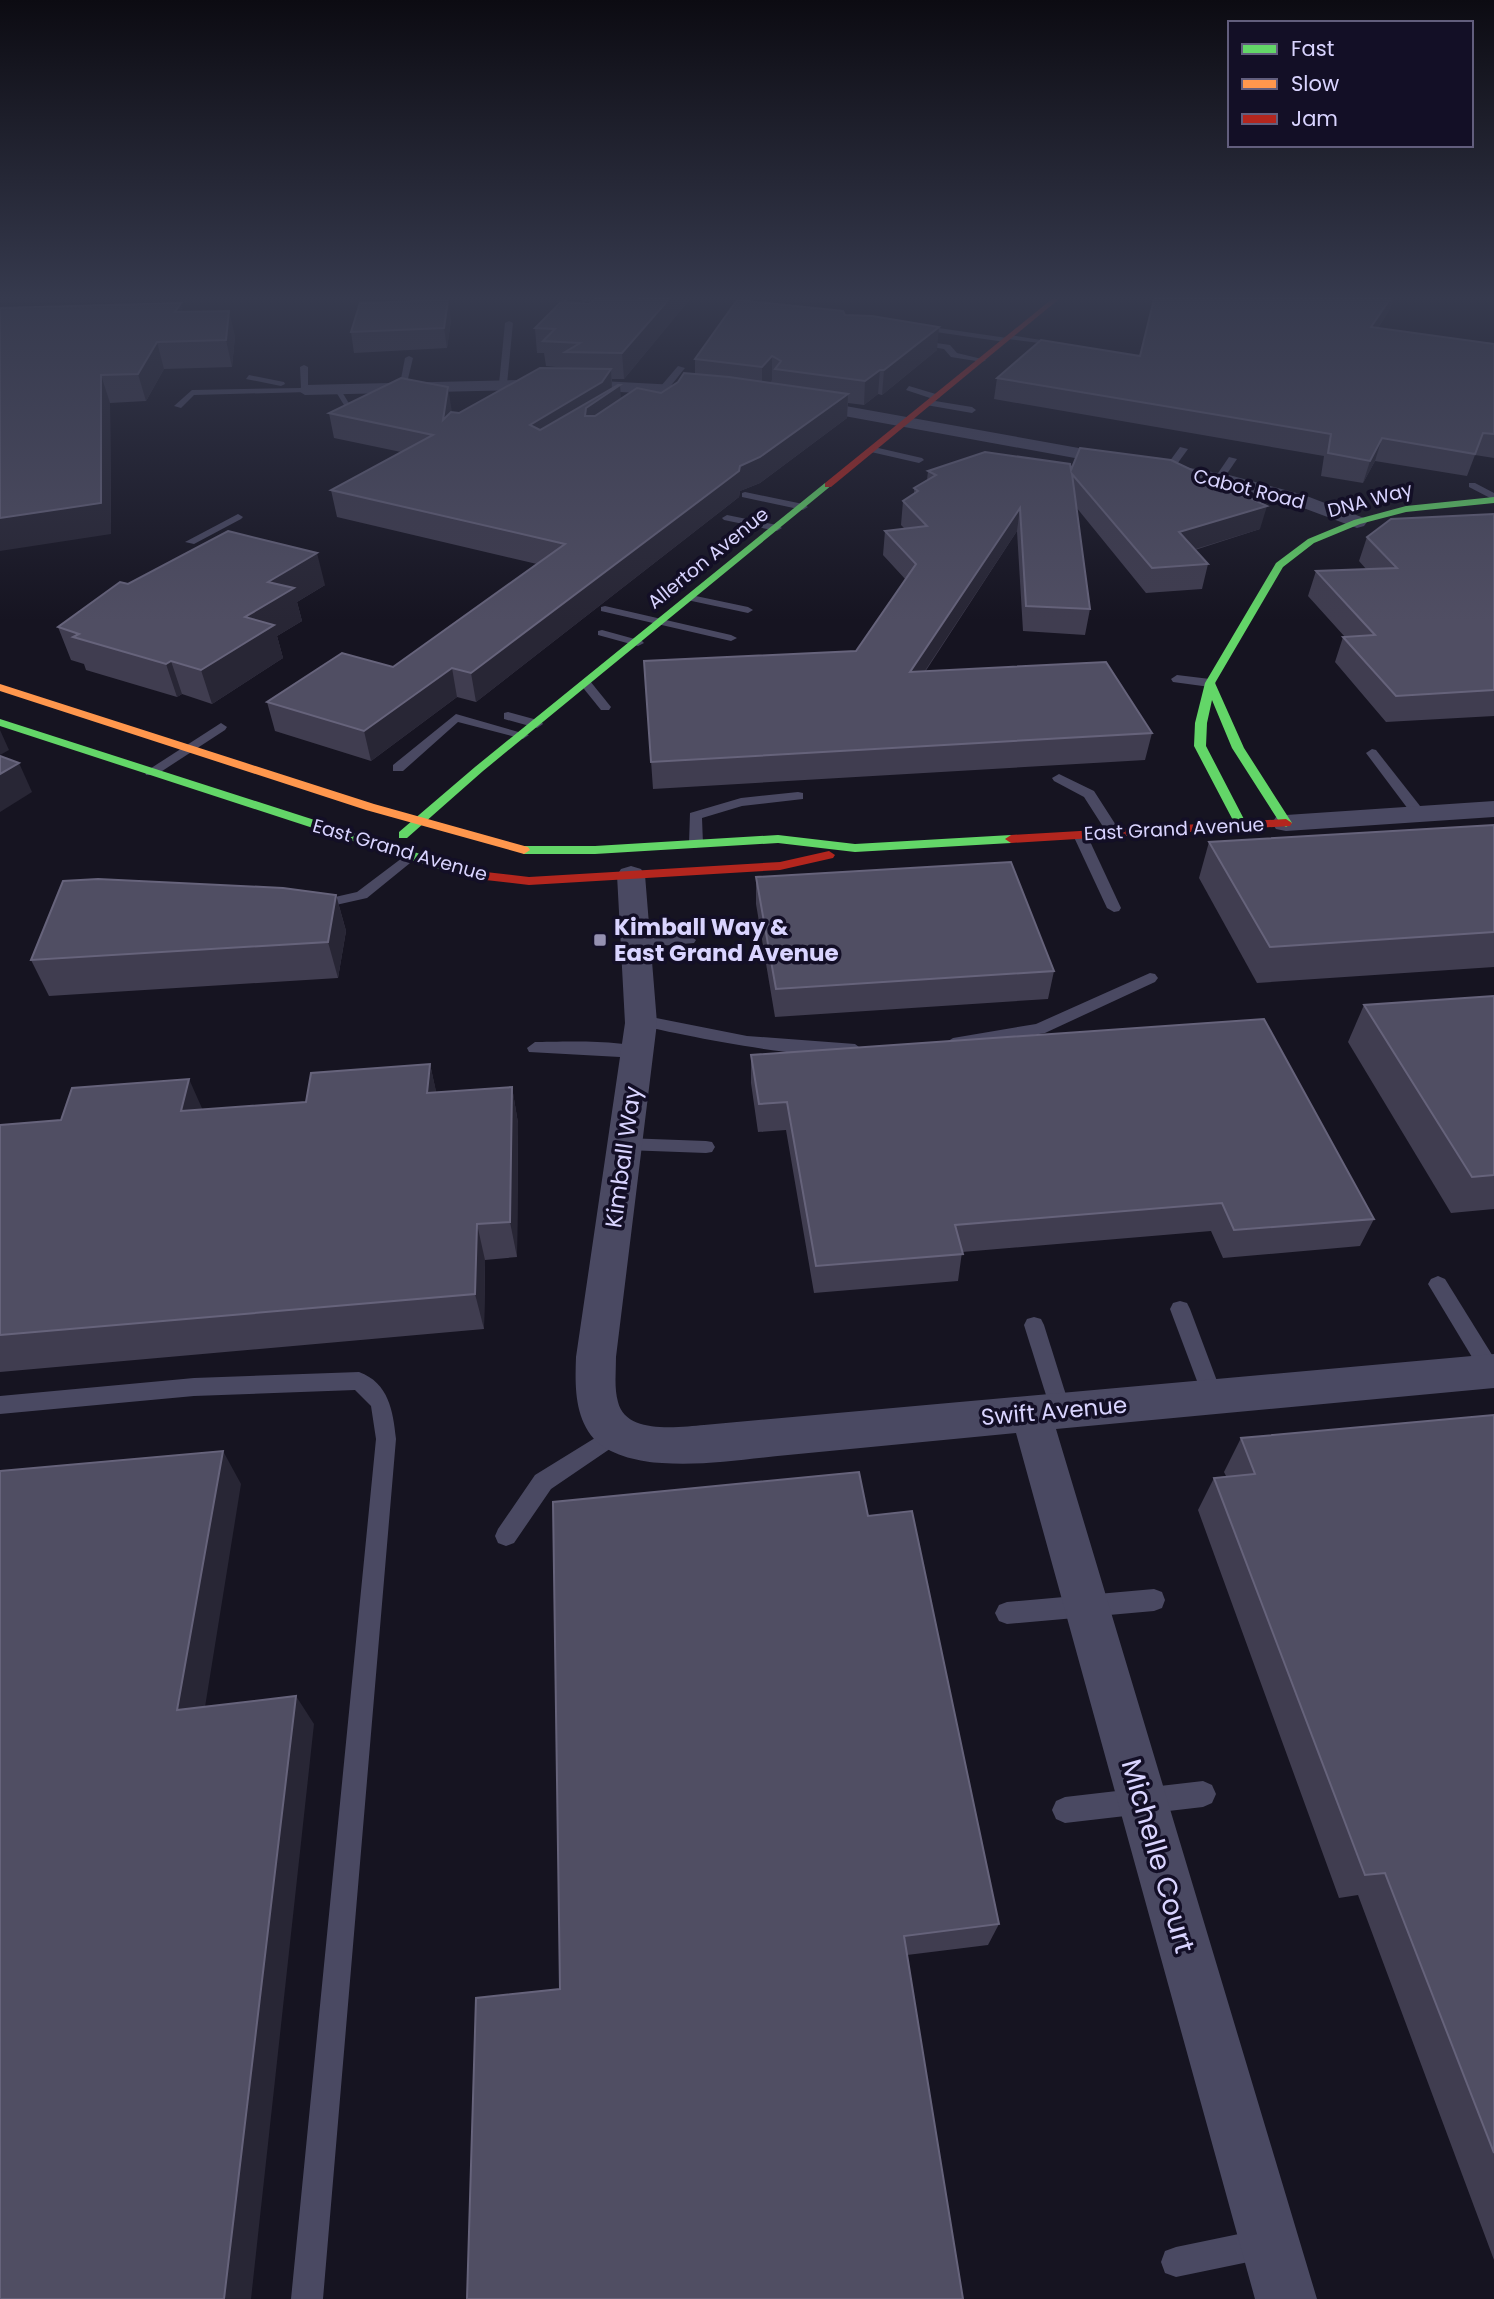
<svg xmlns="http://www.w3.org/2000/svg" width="1494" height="2299" font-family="Poppins,sans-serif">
	<rect width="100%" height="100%" fill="#161421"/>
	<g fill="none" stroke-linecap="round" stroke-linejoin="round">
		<g fill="#4a4962" fill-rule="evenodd">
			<polygon points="560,299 568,299 568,300 564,302"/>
			<polygon points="582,299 590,299 590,301 583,303"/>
			<polygon points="509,321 513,323 507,384 503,386 499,384 505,323"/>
			<polygon points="918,325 1007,338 1010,335 1066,344 1062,346 1008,339 1005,342 915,329"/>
			<polygon points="916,340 950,345 957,353 986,360 982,362 951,357 944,349 913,344"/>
			<polygon points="409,356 413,358 406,387 399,389 405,358"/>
			<polygon points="304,365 308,367 308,392 194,395 181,408 174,406 192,390 301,388 300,367"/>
			<path d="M678,366L685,368C675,380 662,401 645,401V397L661,386Z"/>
			<polygon points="249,375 284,382 285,384 281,386 246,379"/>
			<polygon points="909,386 939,395 940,397 936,400 906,390"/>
			<polygon points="333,387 339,387 353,410 347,410"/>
			<polygon points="929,400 972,407 976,410 972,413 926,405"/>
			<polygon points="874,447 922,458 924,460 919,463 871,452 869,450"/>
			<polygon points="1180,447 1188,449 1172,471 1166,471 1164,469"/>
			<polygon points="1229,457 1237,459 1222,481 1216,481 1214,479"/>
			<polygon points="1469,483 1475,483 1494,493 1494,500 1469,487"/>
			<polygon points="745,492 803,504 808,507 803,510 742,497 742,493"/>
			<polygon points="238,514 243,517 241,519 194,544 185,542"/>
			<polygon points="727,515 777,525 782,528 777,531 724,520 722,518"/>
			<polygon points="691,595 748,607 753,610 748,613 687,600 687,596"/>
			<polygon points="605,606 731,635 737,638 731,641 601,611 601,607"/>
			<polygon points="602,630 642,641 644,643 638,646 598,635 598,631"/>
			<polygon points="1177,675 1210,679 1216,683 1210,687 1173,682 1171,679"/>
			<polygon points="582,681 590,681 611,707 609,710 601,710 580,684"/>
			<polygon points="508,712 541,721 543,724 537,728 504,719 504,713"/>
			<polygon points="456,714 529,735 523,739 458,722 403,771 393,771 393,765"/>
			<polygon points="221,723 227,727 225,730 156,775 146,775 145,772"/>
			<polygon points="1372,749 1376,750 1424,811 1424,817 1414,817 1366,753"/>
			<polygon points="1059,774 1094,791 1121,833 1119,836 1109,836 1084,797 1054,781 1052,778"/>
			<polygon points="798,792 803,793 803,799 742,806 702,818 703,844 696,848 689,844 690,813 741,798"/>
			<polygon points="1080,831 1087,835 1121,908 1119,911 1114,912 1107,908 1073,835"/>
			<polygon points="410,852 417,856 415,859 367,898 318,909 311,905 313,902 357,892"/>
			<polygon points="689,935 696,940 694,943 636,948 628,943 636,938"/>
			<polygon points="1150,973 1155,974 1158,978 1155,982 1045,1033 953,1048 945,1043 953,1038 1036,1024"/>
			<path d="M641,1015L747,1036L855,1044L863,1050C848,1070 665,1032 635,1024L633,1020Z"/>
			<path d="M535,1042C556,1042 635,1038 646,1052L638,1058L529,1052L527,1048Z"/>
			<polygon points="625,1138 706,1141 712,1142 715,1147 712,1152 706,1153 625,1150 619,1148 616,1144 619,1140"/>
			<polygon points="1438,1276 1445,1279 1494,1358 1494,1378 1484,1377 1431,1289 1428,1284 1431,1279"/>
			<polygon points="1180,1301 1187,1303 1190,1309 1223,1397 1220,1403 1213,1406 1206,1403 1203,1397 1170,1309 1173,1303"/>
			<polygon points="1034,1317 1041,1319 1044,1325 1071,1411 1068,1417 1061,1420 1054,1417 1051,1411 1024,1325 1027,1319"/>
			<path d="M359,1372C389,1383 393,1411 396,1439L323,2299H291L376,1439L371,1406L355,1390L194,1396L0,1414V1396L194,1378Z"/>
			<polygon points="616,1425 623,1428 626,1434 623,1440 551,1489 514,1543 506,1546 498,1543 495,1536 498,1529 535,1475"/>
			<polygon points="1154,1589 1162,1592 1165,1600 1162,1608 1154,1611 1007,1624 999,1621 995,1613 999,1605 1007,1602"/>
			<polygon points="1203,1781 1212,1785 1216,1794 1212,1803 1203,1807 1065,1823 1056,1819 1052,1810 1056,1801 1065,1797"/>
			<polygon points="1263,2229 1274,2233 1278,2244 1274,2255 1263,2259 1176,2277 1165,2273 1161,2262 1165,2251 1176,2247"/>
		</g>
		<g fill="#4a4962" fill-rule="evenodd">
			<polygon points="564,379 714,387 722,392 714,397 564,389 305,395 297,390 305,385"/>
			<polygon points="801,398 1229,475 1304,495 1364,518 1367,522 1364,526 1357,528 1290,503 1228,486 795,407 793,403 795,399"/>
			<polygon points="1494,801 1494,817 1286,831 1276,829 1272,823 1276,817 1286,815"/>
			<path d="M631,866L641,869L645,875L657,1023L616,1357C616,1372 614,1388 618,1402C626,1435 679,1427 704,1425L1494,1354V1388L1056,1429L1317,2299H1255L1016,1433C940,1440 864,1448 788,1455C747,1459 703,1466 662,1463C641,1462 613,1456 597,1442C574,1419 575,1386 576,1357L625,1023L617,875L621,869Z"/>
		</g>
		<g fill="#63d668" fill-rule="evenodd">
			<polygon points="825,483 832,485 483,771 407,838 399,838 399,832 475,767"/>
			<polygon points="1494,497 1494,503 1406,512 1360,524 1314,543 1283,567 1215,683 1244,748 1292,823 1286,827 1280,823 1232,748 1212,700 1207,723 1206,746 1247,825 1241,829 1237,828 1194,746 1195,723 1205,683 1276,563 1308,539 1354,520 1406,506"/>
			<polygon points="0,719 473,871 474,874 468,878 463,877 0,726"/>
			<polygon points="778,835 855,844 1011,835 1017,839 1011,843 855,852 778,843 595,854 524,854 518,850 524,846 595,846"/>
		</g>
		<polygon fill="#ff974d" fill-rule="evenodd" points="0,684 374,804 528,847 530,850 524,854 366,810 0,691"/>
		<g fill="#b3261e" fill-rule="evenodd">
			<polygon points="1052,299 1059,299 831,487 825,487 825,483"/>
			<polygon points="1286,819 1292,823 1290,826 1011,843 1005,839 1011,835"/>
			<polygon points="829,851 835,855 833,858 780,870 529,885 468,878 462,874 468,870 529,877 780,862"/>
		</g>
	</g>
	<g fill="#403d50">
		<polygon points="637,299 690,299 624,379 612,379 612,388 621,399 661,393 695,374 695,359 845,315 937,350 882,395 878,394 864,405 848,403 847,418 760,483 740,491 739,497 476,702 457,697 371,761 275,731 267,702 393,667 537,564 337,517 331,490 401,452 334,438 329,413 459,413 566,368 546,366 544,353 537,353 535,328 589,304"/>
		<polygon points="1154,299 1393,299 1390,309 1378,328 1494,344 1494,458 1475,455 1467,476 1375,461 1363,483 1321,476 1324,456 994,399 997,378 1140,356"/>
		<polygon points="0,308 183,312 235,336 232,367 164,369 146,401 110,403 111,534"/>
		<polygon points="451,320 447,348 354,353 351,332"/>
		<polygon points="1071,470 1260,529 1195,550 1208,564 1202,589 1146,593 1076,507 1090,609 1085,635 1023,631 1017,531 925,672 1152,733 1145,760 653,789 644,661 856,651 906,580 883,555 885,531 905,529 901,525 903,501 914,494 914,488 927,480 928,471"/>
		<polygon points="1494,514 1494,716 1386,722 1335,662 1343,637 1345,637 1308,596 1316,571 1367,570 1359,561 1367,537"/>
		<polygon points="128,584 325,585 297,602 302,621 277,636 283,658 212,704 182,694 177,697 86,670 84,664 71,660 58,627"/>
		<polygon points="1494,825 1494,967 1257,983 1199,878 1209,842"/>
		<polygon points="756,877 1054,971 1048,999 775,1017 756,904"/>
		<polygon points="336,895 346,931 338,978 49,996 31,960"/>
		<polygon points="1494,996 1494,1209 1451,1213 1348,1042 1364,1005"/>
		<polygon points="751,1055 1374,1219 1360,1246 1223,1258 1211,1231 962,1252 958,1281 814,1293 786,1130 758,1132 751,1083"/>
		<polygon points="430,1064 436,1092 512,1087 518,1123 517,1257 485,1260 484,1329 0,1372 0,1125 306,1102"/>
		<polygon points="1494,1415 1494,2260 1358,1895 1339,1898 1198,1510 1214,1478 1226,1476 1224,1472 1241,1438"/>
		<polygon points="868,1516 999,1924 988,1945 907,1955 560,1989"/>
	</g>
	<g fill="#282635">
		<polygon points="669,299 690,299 624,379 622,353"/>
		<polygon points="1390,299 1393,299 1390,309 1365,347 1371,327"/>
		<polygon points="448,300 451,320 447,348 444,328"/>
		<polygon points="181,303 188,328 175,312"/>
		<polygon points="229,311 235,336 232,367 226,340"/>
		<polygon points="939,327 937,350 882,395 884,370"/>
		<polygon points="157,342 164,369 146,401 138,374"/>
		<polygon points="772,356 772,380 762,392 762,367"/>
		<polygon points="611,369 612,391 620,385 622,410 532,450 530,425"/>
		<polygon points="880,370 878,394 864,405 865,381"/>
		<polygon points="101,375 110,403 111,534 0,551 0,518"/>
		<polygon points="448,387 452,412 443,420"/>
		<polygon points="848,394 847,418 760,483 740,491 739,497 476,702 471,673 740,466"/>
		<polygon points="1382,438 1375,461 1363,483 1370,461"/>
		<polygon points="1267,506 1260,529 1173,556 1179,532"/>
		<polygon points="1020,508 1017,531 907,698 910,672"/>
		<polygon points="317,553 325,585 297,602 302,621 277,636 283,658 212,704 201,670 245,617 268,582"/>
		<polygon points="171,661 182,694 177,697 166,664"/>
		<polygon points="452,668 457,697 371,761 364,731"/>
		<polygon points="0,730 9,750 0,755"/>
		<polygon points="19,763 32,792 0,812 0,774"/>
		<polygon points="336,895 346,931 338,978 328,942"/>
		<polygon points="430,1064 438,1100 427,1093"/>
		<polygon points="189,1079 205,1115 181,1111"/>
		<polygon points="512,1087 518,1123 517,1257 510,1222"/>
		<polygon points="477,1224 485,1260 484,1329 475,1294"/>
		<polygon points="223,1451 241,1484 200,1738 177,1710"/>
		<polygon points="296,1696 314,1724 251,2299 224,2299"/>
	</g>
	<g fill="#504e63" stroke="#66637b" stroke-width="2">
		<polygon points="594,299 639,300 639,299 669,299 622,353 565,352 580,343 543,341 555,329 535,328 561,302 589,304"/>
		<polygon points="1154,299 1390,299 1371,327 1494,344 1494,434 1483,433 1475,454 1382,438 1370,461 1328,453 1331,434 997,378 1041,340 1140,356"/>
		<polygon points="448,300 444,328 351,332 360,303"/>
		<polygon points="737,300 843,311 845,315 872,316 939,327 884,370 880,370 865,381 775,369 781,361 772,356 762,367 695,359"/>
		<polygon points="181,303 175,312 229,311 226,340 157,342 138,374 101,375 101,503 0,518 0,308"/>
		<polygon points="540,368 611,369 602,382 530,425 540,430 618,385 620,385 586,408 585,416 595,416 637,388 661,393 678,382 684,373 729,377 848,394 760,457 740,466 739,471 471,673 452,668 364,731 267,702 342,653 393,667 565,544 331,490 433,435 329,413 401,378 448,387 443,420 451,412 459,413"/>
		<polygon points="1080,448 1171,460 1267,506 1179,532 1208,564 1152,568 1072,474 1090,609 1026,606 1020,508 910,672 1106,662 1152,733 651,762 644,661 856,651 916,564 885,531 927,526 903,501 918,491 914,488 936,475 928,471 985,452 1070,464 1071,470"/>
		<polygon points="1494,514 1494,690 1396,696 1343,637 1375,635 1316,571 1397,568 1367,537 1391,519"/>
		<polygon points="228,531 317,553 268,582 294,588 245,617 274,625 201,670 171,661 166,664 73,637 79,634 58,627 120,582 128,584"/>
		<polygon points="0,756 19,763 0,774"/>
		<polygon points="1494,825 1494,932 1270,947 1209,842"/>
		<polygon points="1011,862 1054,971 776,989 756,877"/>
		<polygon points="98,879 283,888 336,895 328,942 31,960 63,881"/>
		<polygon points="1494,996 1494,1175 1472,1177 1364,1005"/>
		<polygon points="1264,1019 1374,1219 1234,1230 1222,1203 955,1225 963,1254 816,1266 787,1102 759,1104 751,1055"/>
		<polygon points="430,1064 427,1093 512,1087 510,1222 477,1224 475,1294 0,1335 0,1125 61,1120 72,1088 189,1079 181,1111 306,1102 311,1073"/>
		<polygon points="1494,1415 1494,2153 1385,1873 1365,1875 1214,1478 1255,1474 1241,1438"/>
		<polygon points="223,1451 177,1710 296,1696 224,2299 0,2299 0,1471"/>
		<polygon points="859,1472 868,1516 912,1511 999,1924 904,1936 963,2299 467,2299 476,1998 560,1989 553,1502"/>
	</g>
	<linearGradient id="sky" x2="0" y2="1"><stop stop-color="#0c0b12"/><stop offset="0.48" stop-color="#363a4e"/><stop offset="1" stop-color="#363a4e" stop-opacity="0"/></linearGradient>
	<rect width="1494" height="621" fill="url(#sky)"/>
	<rect fill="#9591b1" stroke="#130f26" stroke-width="2.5" x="593" y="933" width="14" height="14" rx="3.5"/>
	<g text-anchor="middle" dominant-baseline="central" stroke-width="7" stroke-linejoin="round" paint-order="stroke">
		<g font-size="19" fill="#d9d4ff" stroke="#130f26">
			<text transform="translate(1249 489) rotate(14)">Cabot Road</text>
			<text transform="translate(1370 500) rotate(-15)">DNA Way</text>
			<text transform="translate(708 558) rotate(-39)">Allerton Avenue</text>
			<text transform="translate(1174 829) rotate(-3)">East Grand Avenue</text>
			<text transform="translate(400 850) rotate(16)">East Grand Avenue</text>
		</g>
		<g font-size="23" font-weight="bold" fill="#d9d4ff" stroke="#130f26" text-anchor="start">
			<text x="614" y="927">Kimball Way &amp;<tspan x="614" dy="26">East Grand Avenue</tspan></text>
		</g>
		<g font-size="23" fill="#d9d4ff" stroke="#130f26">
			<text transform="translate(623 1157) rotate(-82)">Kimball Way</text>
			<text transform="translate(1054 1411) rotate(-5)">Swift Avenue</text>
		</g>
		<g font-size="28" fill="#d9d4ff" stroke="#130f26">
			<text transform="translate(1158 1856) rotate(74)">Michelle Court</text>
		</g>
	</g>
	<rect x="1228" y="21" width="245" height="126" fill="#130f26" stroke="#625e7d" stroke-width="2"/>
	<rect x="1242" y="44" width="35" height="10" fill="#63d668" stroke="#625e7d" stroke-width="2"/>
	<text x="1291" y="56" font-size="21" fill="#d9d4ff">Fast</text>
	<rect x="1242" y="79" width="35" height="10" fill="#ff974d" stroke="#625e7d" stroke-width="2"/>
	<text x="1291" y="91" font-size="21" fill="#d9d4ff">Slow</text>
	<rect x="1242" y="114" width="35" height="10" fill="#b3261e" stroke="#625e7d" stroke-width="2"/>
	<text x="1291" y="126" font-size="21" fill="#d9d4ff">Jam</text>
</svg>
